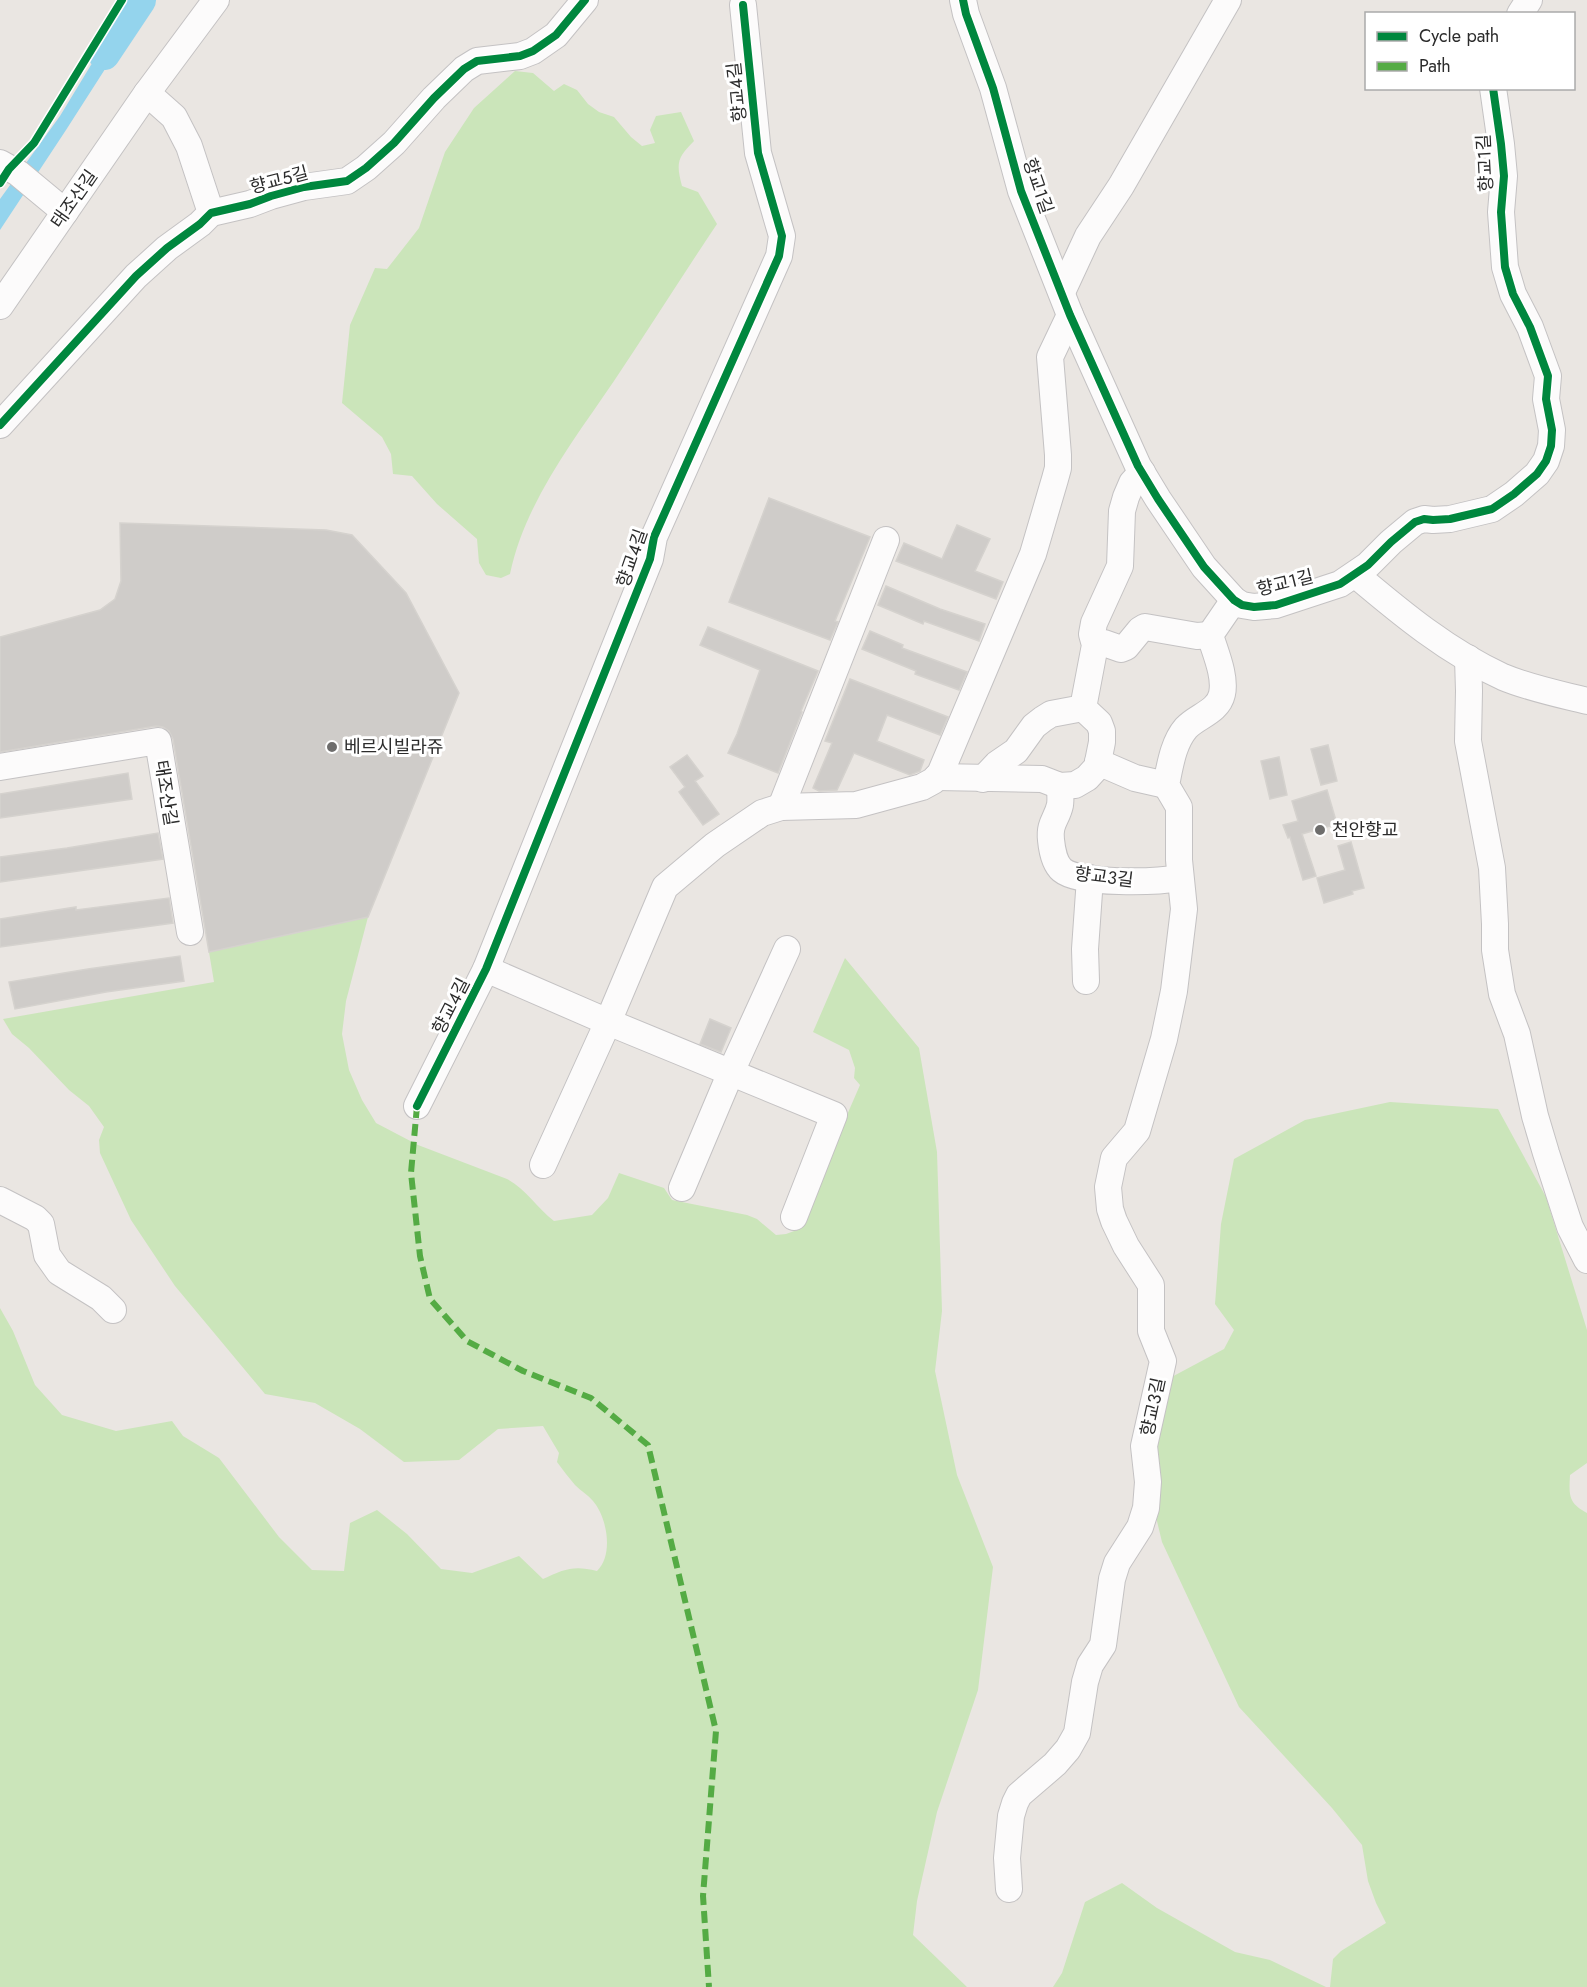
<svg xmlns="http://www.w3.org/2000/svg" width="1587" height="1987" font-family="Jost,'Noto Sans KR',sans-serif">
	<rect width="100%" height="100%" fill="#eae6e2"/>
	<g fill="#cbe5ba">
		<path d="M515,71L533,73L554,91L564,84L577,90L588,104L599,112L614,117L631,137L642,146L655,143L650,130L656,116L681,112L694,141C677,158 676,163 682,186L698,192L717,224C682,276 649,329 614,381C574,440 525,502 510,574L501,578L486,575L479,563L477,539L437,504L412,476L393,474L391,454L382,437L342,403L350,325L375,268L387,269L419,228L445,152L474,108Z"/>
		<path d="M368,917L346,1001L342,1034L349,1070L362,1100L376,1123L418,1145L507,1179C526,1189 537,1208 554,1221L592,1215L608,1198L619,1173L664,1188L672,1200L747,1215L757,1219L776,1235L786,1234L797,1230L860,1085L854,1078L855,1068L849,1050L813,1032L845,958L919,1048L937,1152L942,1311L935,1371L957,1475L993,1567L978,1690L937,1812L917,1901L913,1935L967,1987H0V1308L13,1331L35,1385L62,1415L116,1431L172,1421L183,1436L219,1458L279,1537L312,1570L344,1571L350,1523L377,1510L407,1534L441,1569L472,1573L519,1556L543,1579C564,1569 574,1565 597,1571C614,1555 607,1517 593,1501C588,1495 581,1491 575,1485C569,1478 563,1470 557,1462L559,1453L543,1426L498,1429L459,1460L404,1462L360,1429L315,1403L265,1394L175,1286L131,1220L100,1153L99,1140L104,1127L89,1106L69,1090L29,1048L12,1034L3,1019L214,982L209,952Z"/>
		<path d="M1390,1102L1498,1109L1546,1197L1587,1330V1463L1570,1475C1569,1495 1568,1503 1587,1513V1987H1330L1333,1959L1341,1951L1386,1923L1376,1903L1368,1881L1362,1845L1332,1808L1239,1707L1162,1542L1138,1442L1153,1387L1224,1349L1234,1330L1215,1304L1221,1224L1234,1159L1305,1120Z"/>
		<polygon points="1122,1883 1157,1908 1235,1952 1270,1960 1326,1987 1053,1987 1062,1973 1085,1902"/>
	</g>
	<polygon fill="#94d4ed" points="141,0 152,0 141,13 66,130 0,230 0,199 60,116 91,65"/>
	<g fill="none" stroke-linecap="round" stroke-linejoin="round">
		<polyline stroke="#94d4ed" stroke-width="32" points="104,54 140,0"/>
	</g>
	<g fill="#cfccc9" stroke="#d5d2ce" stroke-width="1.5">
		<polygon points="769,498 870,537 835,621 838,622 830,640 729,602"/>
		<polygon points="120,523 326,530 352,535 406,593 459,693 368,917 209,952 173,739 169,731 163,727 156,726 0,752 0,637 100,610 115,599 121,581"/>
		<polygon points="957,525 990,539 975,571 1003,582 996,599 896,561 904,543 942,559"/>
		<polygon points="886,586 940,609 985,624 979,641 924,621 923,624 878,605"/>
		<polygon points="708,627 818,671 801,711 802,712 778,773 728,753 737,734 760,670 700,645"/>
		<polygon points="870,631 903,645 902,648 967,672 959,690 915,674 916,671 862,649"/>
		<polygon points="850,679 948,717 940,735 887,715 877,741 924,760 920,771 910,775 854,753 837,790 819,791 813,788 832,743 825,741"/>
		<polygon points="1328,745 1337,781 1321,785 1311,749"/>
		<polygon points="687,755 703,776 695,781 719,814 703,825 679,792 685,787 670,767"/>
		<polygon points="1279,757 1287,795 1270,799 1261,761"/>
		<polygon points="128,773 132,799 0,818 0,794"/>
		<polygon points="1327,790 1337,824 1302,834 1316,876 1303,880 1290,837 1288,838 1283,825 1298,821 1292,801"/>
		<polygon points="158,833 163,859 0,882 0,857 67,848"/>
		<polygon points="1351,842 1364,888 1352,891 1353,894 1324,903 1317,878 1345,870 1338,846"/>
		<polygon points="169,898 173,923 0,947 0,919 76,907 76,910"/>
		<polygon points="180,956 184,981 106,992 15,1009 9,982 88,969"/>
		<polygon points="710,1019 731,1028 721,1052 700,1044"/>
	</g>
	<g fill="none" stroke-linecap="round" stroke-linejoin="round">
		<defs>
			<g id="minor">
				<polyline points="963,0 966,14 993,88 1021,191 1070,315 1138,466 1158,499 1204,567 1234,600 1242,605 1254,607 1276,605 1340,584 1368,565 1391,542 1415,522 1424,519 1433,520 1450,519 1492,509 1514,494 1537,474 1546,461 1551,446 1552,430 1546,399 1548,376 1530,327 1513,294 1505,267 1501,212 1504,176 1501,144 1493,88"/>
				<polyline points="1520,14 1529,0"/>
				<polyline points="147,93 174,117 189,146 211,213"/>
				<polyline points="0,163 18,173 65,212"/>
				<polyline points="1062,292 1088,236 1121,186 1228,0"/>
				<polyline points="0,306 147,93 216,0"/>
				<polyline points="0,425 136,276 167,248 200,224 211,213 250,204 271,196 304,187 347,181 366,168 394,143 434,98 464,69 477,61 520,56 533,51 556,35 585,0"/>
				<path d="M1356,575C1401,613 1448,652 1503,677C1529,688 1559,694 1587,701"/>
				<polyline points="1095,645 1104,643 1121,649 1126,647 1140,630 1145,627 1197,636 1210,635"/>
				<polyline points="1468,658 1469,691 1468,741 1492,868 1495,924 1495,950 1502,994 1517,1034 1535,1116 1546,1153 1570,1227 1587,1260"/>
				<polyline points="1098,762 1135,778 1166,785"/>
				<polyline points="0,767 158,741 190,932"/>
				<polyline points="937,777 1042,779 1060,786 1075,785 1087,778 1097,767 1102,742 1102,731 1099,723 1083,708"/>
				<polyline points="983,779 997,764 1016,751 1034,726 1043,719 1051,714 1083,708 1095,645 1092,634 1094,623 1120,566 1122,511 1126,497 1132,483 1142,472"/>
				<path d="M1060,786C1060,792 1061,799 1060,805C1057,819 1049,823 1051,840C1052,850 1055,864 1062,870C1080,885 1157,882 1180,878"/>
				<polyline points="781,807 886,540"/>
				<polyline points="486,969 608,1022 834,1115 794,1217"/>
				<polyline points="1086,981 1085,949 1090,878"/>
				<polyline points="417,1106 486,969 650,559 654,537 779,256 782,236 758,153 743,5"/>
				<polyline points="543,1165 608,1022 665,887 715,845 762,813 781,807 856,805 922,787 933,781 940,774 1033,554 1055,479 1058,468 1058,455 1050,357 1070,315"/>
				<polyline points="682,1188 731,1072 787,949"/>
				<polyline points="0,1200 35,1218 41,1224 47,1255 59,1272 101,1298 113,1310"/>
				<path d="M1009,1889L1007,1858L1011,1816L1015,1803L1019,1795L1055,1764L1068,1749L1077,1733L1085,1682L1090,1665L1103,1645L1112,1579L1117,1563L1140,1527L1146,1508L1148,1482L1144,1446L1163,1361L1151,1331V1285L1126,1246L1114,1221L1110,1209L1108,1187L1114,1158L1137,1131L1164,1039L1174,991L1184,909L1179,860V807L1166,785C1170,766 1173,743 1186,728C1197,716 1218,712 1222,694C1226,676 1215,652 1210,635L1234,600"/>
			</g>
		</defs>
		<use href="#minor" stroke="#c4c2c3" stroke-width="28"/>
		<use href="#minor" stroke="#fcfbfb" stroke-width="26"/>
		<polyline stroke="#54ab44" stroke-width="6" stroke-dasharray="12 6" stroke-linecap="butt" points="417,1106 411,1173 420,1256 430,1299 467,1341 523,1371 591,1398 648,1445 716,1731 703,1896 709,1987"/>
		<defs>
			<g id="cycleway">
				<polyline points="963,0 966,14 993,88 1021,191 1070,315 1138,466 1158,499 1204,567 1234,600 1242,605 1254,607 1276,605 1340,584 1368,565 1391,542 1415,522 1424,519 1433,520 1450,519 1492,509 1514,494 1537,474 1546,461 1551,446 1552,430 1546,399 1548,376 1530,327 1513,294 1505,267 1501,212 1504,176 1501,144 1493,88"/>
				<polyline points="0,183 9,169 34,143 122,0"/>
				<polyline points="0,425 136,276 167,248 200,224 211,213 250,204 271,196 304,187 347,181 366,168 394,143 434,98 464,69 477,61 520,56 533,51 556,35 585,0"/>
				<polyline points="417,1106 486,969 650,559 654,537 779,256 782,236 758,153 743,5"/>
			</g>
		</defs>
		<use href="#cycleway" stroke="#fff" stroke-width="11"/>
		<use href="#cycleway" stroke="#00873e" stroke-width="8"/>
	</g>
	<g fill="#6e6d6c" stroke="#fff" stroke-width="2">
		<circle cx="332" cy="747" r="6"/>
		<circle cx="1320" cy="830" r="6"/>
	</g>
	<g text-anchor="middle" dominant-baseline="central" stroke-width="6" stroke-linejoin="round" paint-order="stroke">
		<g font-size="18" fill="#2c2c2c" stroke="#fff">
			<text transform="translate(737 92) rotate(-96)">향교4길</text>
			<text transform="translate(1485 163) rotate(-93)">향교1길</text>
			<text transform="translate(279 180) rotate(-15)">향교5길</text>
			<text transform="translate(1038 186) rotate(71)">향교1길</text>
			<text transform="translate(74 199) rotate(-55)">태조산길</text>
			<text transform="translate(632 558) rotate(-71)">향교4길</text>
			<text transform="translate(1285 583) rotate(-14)">향교1길</text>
			<text transform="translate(166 793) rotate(81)">태조산길</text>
			<text transform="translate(1104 877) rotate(7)">향교3길</text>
			<text transform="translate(451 1006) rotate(-63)">향교4길</text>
			<text transform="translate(1153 1407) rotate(-78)">향교3길</text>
		</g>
		<g font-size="18" fill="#2c2c2c" stroke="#fff" text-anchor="start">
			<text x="344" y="747">베르시빌라쥬</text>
			<text x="1332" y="830">천안향교</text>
		</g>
	</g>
	<rect x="1365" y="12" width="210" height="78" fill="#ffffff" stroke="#ababab" stroke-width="1.5"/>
	<rect x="1377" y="32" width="30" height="9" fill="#00873e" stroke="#ababab" stroke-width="1.5"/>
	<text x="1419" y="42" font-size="18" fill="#2c2c2c">Cycle path</text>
	<rect x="1377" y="62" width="30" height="9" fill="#54ab44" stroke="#ababab" stroke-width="1.5"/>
	<text x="1419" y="72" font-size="18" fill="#2c2c2c">Path</text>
</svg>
